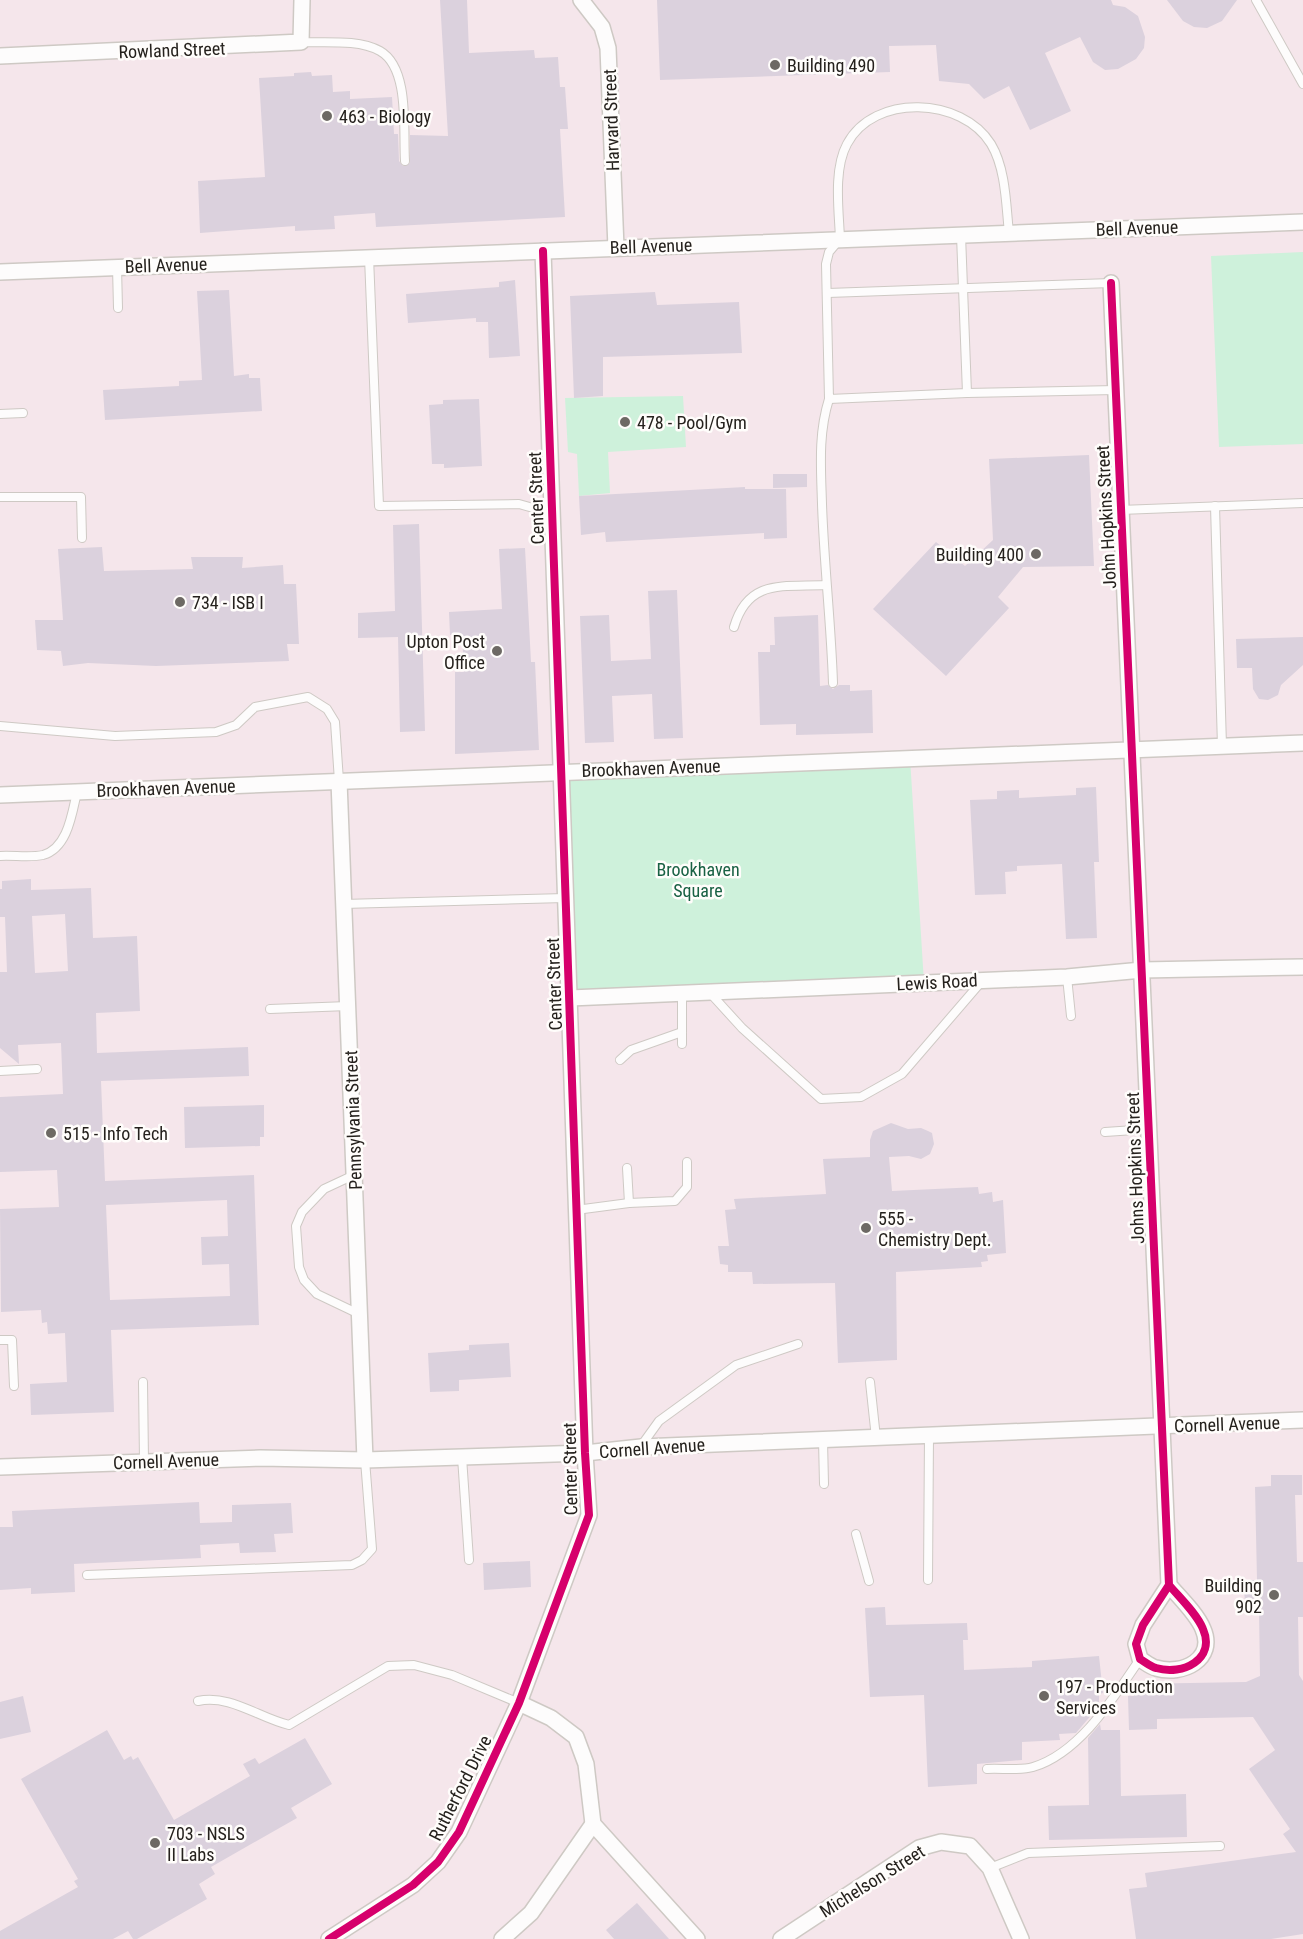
<svg xmlns="http://www.w3.org/2000/svg" width="1303" height="1939" font-family="'Roboto Condensed',sans-serif">
	<rect width="100%" height="100%" fill="#f4eee9"/>
	<rect fill="#f5e6eb" x="0" y="0" width="1303" height="1939"/>
	<g fill="#cef1db">
		<polygon points="1303,252 1303,444 1219,447 1211,256"/>
		<polygon points="683,396 686,447 608,452 610,493 579,496 577,454 568,452 565,398"/>
		<polygon points="910,758 924,983 570,998 559,772"/>
	</g>
	<g fill="#dbd1dd" fill-rule="evenodd">
		<polygon points="440,0 467,0 469,53 534,50 535,58 558,57 560,87 565,87 568,129 560,129 565,217 376,227 375,213 334,216 335,229 295,231 295,226 200,233 198,181 265,177 259,78 294,76 294,73 311,72 312,76 332,75 333,92 350,91 350,99 392,97 394,134 398,134 399,161 403,166 410,163 410,135 448,136"/>
		<polygon points="657,0 1111,0 1113,5 1125,7 1138,16 1145,37 1144,48 1136,59 1118,69 1105,70 1093,62 1080,37 1045,53 1071,111 1030,130 1009,86 984,99 969,84 939,81 936,45 889,46 890,72 660,80"/>
		<polygon points="1167,0 1237,0 1222,21 1207,28 1194,27 1183,21"/>
		<polygon points="515,280 520,356 489,358 488,322 476,322 476,318 408,323 406,294 499,287 499,282"/>
		<polygon points="229,290 234,376 249,374 249,378 260,378 262,411 105,420 103,390 179,386 179,381 202,380 197,291"/>
		<polygon points="655,292 657,305 739,302 742,353 603,357 603,396 574,398 570,296"/>
		<polygon points="479,399 482,466 444,468 444,464 432,464 429,405 443,404 443,400"/>
		<polygon points="1089,455 1094,566 1023,567 998,597 1009,608 946,676 873,609 936,542 965,566 993,540 989,459"/>
		<polygon points="773,474 807,474 807,487 773,488"/>
		<polygon points="745,487 745,489 786,489 787,538 764,539 764,533 606,542 605,532 581,535 579,496"/>
		<polygon points="419,524 425,731 400,732 398,637 358,638 358,613 395,611 393,525"/>
		<polygon points="102,547 104,571 193,569 191,557 243,557 242,568 283,565 284,584 296,584 299,644 287,644 289,661 156,666 88,663 63,666 61,651 37,650 35,620 63,620 58,549"/>
		<polygon points="525,548 531,662 535,662 539,750 455,754 455,672 464,672 462,634 450,635 449,612 502,609 499,549"/>
		<polygon points="677,590 683,738 654,739 652,694 612,696 614,742 585,743 580,616 609,615 611,661 651,659 648,591"/>
		<polygon points="818,615 820,686 828,685 833,689 839,685 850,685 850,691 872,690 873,733 796,735 796,724 760,725 758,652 770,652 770,645 775,645 774,617"/>
		<polygon points="1303,637 1303,665 1281,685 1278,695 1268,700 1259,699 1253,689 1252,668 1237,668 1236,639"/>
		<polygon points="1096,787 1099,862 1094,862 1097,938 1066,939 1062,864 1017,866 1017,871 1005,872 1006,894 975,895 970,800 997,799 997,791 1019,790 1019,798 1076,795 1076,788"/>
		<path d="M31,879V890L91,888L93,938L137,936L140,1011L96,1013L97,1053L248,1047L249,1076L101,1081L105,1181L254,1175L259,1325L111,1330L114,1412L31,1415L30,1384L67,1382L65,1333L48,1334L47,1322L42,1323L41,1310L1,1312L0,1209L59,1207L57,1170L0,1172V1097L63,1094L61,1043L18,1045L19,1064L0,1048V972H7L5,917H0V889H2V881ZM65,914L68,971L35,973L32,916ZM227,1200L228,1236L201,1237L202,1265L229,1264L230,1296L110,1300L106,1205Z"/>
		<polygon points="264,1105 264,1137 260,1137 260,1146 185,1148 184,1107"/>
		<polygon points="891,1123 908,1129 921,1128 928,1131 932,1133 934,1144 930,1154 921,1159 909,1156 889,1157 892,1191 978,1187 979,1194 992,1192 993,1202 1003,1200 1006,1253 987,1255 988,1261 981,1262 982,1267 896,1272 897,1360 838,1363 835,1283 753,1284 752,1272 728,1272 728,1265 720,1264 718,1246 729,1246 725,1210 736,1209 734,1199 826,1194 823,1159 870,1157 870,1140 873,1131"/>
		<polygon points="509,1343 511,1377 459,1380 459,1391 430,1392 428,1353 469,1350 469,1345"/>
		<polygon points="1271,1475 1302,1475 1302,1495 1295,1495 1297,1562 1303,1562 1303,1617 1298,1617 1299,1675 1303,1681 1303,1934 1271,1939 1136,1939 1129,1889 1147,1887 1145,1873 1296,1852 1283,1834 1290,1829 1249,1769 1275,1750 1253,1717 1157,1719 1157,1729 1129,1730 1128,1696 1134,1696 1134,1684 1246,1682 1260,1676 1259,1609 1245,1609 1244,1580 1257,1580 1255,1487 1271,1486"/>
		<polygon points="199,1502 200,1523 232,1522 232,1505 291,1503 293,1533 274,1534 276,1552 240,1553 239,1543 200,1545 201,1558 74,1564 75,1592 31,1594 31,1588 0,1590 0,1527 13,1527 12,1511"/>
		<polygon points="530,1561 531,1587 484,1590 483,1563"/>
		<polygon points="885,1607 886,1625 967,1623 968,1640 963,1640 964,1670 1032,1667 1032,1661 1099,1656 1103,1693 1099,1694 1099,1706 1076,1733 1059,1734 1060,1740 1022,1742 1022,1760 977,1764 977,1784 928,1787 924,1695 870,1697 865,1608"/>
		<polygon points="23,1696 31,1732 0,1739 0,1702"/>
		<polygon points="1100,1724 1101,1730 1120,1730 1121,1796 1186,1794 1187,1837 1049,1840 1048,1806 1089,1805 1088,1738"/>
		<polygon points="107,1730 124,1760 131,1756 133,1760 138,1757 174,1820 250,1776 243,1764 255,1758 259,1764 305,1738 332,1784 291,1808 297,1818 211,1867 215,1874 199,1884 207,1899 137,1939 133,1939 128,1931 113,1939 0,1939 0,1931 78,1887 74,1881 78,1879 21,1779"/>
		<polygon points="637,1903 669,1939 614,1939 606,1930"/>
	</g>
	<g fill="none" stroke-linecap="round" stroke-linejoin="round">
		<defs>
			<g id="service">
				<polyline points="1256,0 1303,84"/>
				<path d="M301,42C325,43 358,39 380,51C410,68 403,130 405,161"/>
				<path d="M961,235L967,393L829,399L826,264L829,252L840,239C839,211 833,170 847,144C874,93 962,97 991,144C1006,169 1006,205 1009,233"/>
				<polyline points="369,257 379,506 519,504 551,513"/>
				<polyline points="117,267 118,308"/>
				<polyline points="828,293 1111,283"/>
				<polyline points="967,393 1116,390"/>
				<path d="M829,399C818,434 821,468 822,504C824,564 831,623 833,683"/>
				<polyline points="0,414 23,413"/>
				<polyline points="0,497 81,497 82,538"/>
				<polyline points="1215,506 1222,746"/>
				<polyline points="1120,510 1303,503"/>
				<path d="M734,627C748,579 782,587 825,585"/>
				<polyline points="0,726 115,736 216,732 236,725 255,707 308,697 327,709 335,722 339,781"/>
				<path d="M0,856C13,855 30,858 43,855C68,848 72,813 77,792"/>
				<polyline points="343,904 565,898"/>
				<polyline points="1067,977 1071,1016"/>
				<polyline points="682,994 682,1044"/>
				<polyline points="711,994 742,1028 821,1099 861,1097 902,1074 982,981"/>
				<polyline points="270,1009 348,1006"/>
				<polyline points="620,1060 631,1050 682,1032"/>
				<polyline points="0,1071 37,1069"/>
				<polyline points="1105,1132 1149,1129"/>
				<polyline points="627,1168 629,1203"/>
				<polyline points="354,1175 324,1189 302,1212 296,1226 299,1267 304,1280 317,1294 359,1314"/>
				<polyline points="576,1210 629,1203 675,1201 687,1187 687,1162"/>
				<polyline points="0,1340 12,1340 14,1386"/>
				<polyline points="143,1382 144,1461"/>
				<polyline points="870,1382 876,1438"/>
				<polyline points="823,1440 824,1484"/>
				<polyline points="641,1446 659,1421 736,1365 798,1344"/>
				<polyline points="462,1457 469,1560"/>
				<polyline points="856,1534 869,1581"/>
				<polyline points="87,1575 352,1565 362,1560 372,1549 365,1460"/>
				<polyline points="928,1580 929,1435"/>
				<path d="M198,1701C230,1694 259,1718 289,1725L388,1666L414,1665L452,1675L519,1703"/>
				<path d="M987,1769C1001,1768 1020,1771 1033,1767C1080,1753 1114,1697 1140,1659"/>
				<polyline points="990,1868 1028,1853 1220,1846"/>
			</g>
			<g id="minor">
				<polyline points="581,0 602,27 608,48 616,248"/>
				<polyline points="0,56 301,42 302,0"/>
				<polyline points="0,272 1303,222"/>
				<path d="M1111,283L1169,1585C1180,1598 1197,1614 1203,1629C1216,1659 1183,1676 1156,1668C1151,1667 1145,1662 1140,1659L1136,1644L1143,1625L1169,1585"/>
				<polyline points="339,781 365,1460"/>
				<polyline points="0,795 1303,743"/>
				<polyline points="570,998 1067,977 1142,970 1303,967"/>
				<polyline points="0,1467 260,1458 365,1460 585,1453 641,1447 1303,1420"/>
				<polyline points="519,1703 551,1718 576,1737 586,1764 593,1824 697,1939"/>
				<path d="M329,1939L413,1885L438,1862L459,1832L519,1703L589,1515L585,1453C571,1052 555,651 543,251"/>
				<polyline points="502,1939 531,1913 593,1824"/>
				<polyline points="781,1939 919,1848 941,1842 970,1846 990,1868 1021,1939"/>
			</g>
		</defs>
		<use href="#service" stroke="#cec9c4" stroke-width="10"/>
		<use href="#minor" stroke="#cec9c4" stroke-width="18"/>
		<use href="#service" stroke="#fdfcfc" stroke-width="8"/>
		<use href="#minor" stroke="#fdfcfc" stroke-width="15"/>
		<defs>
			<g id="cycleway">
				<path d="M1111,283L1169,1585C1180,1598 1197,1614 1203,1629C1216,1659 1183,1676 1156,1668C1151,1667 1145,1662 1140,1659L1136,1644L1143,1625L1169,1585"/>
				<path d="M329,1939L413,1885L438,1862L459,1832L519,1703L589,1515L585,1453C571,1052 555,651 543,251"/>
			</g>
		</defs>
		<use href="#cycleway" stroke="#fffdfb" stroke-width="11"/>
		<use href="#cycleway" stroke="#d6006c" stroke-width="8"/>
	</g>
	<g fill="#6d6964" stroke="#fffdfb" stroke-width="2">
		<circle cx="775" cy="65" r="6"/>
		<circle cx="327" cy="116" r="6"/>
		<circle cx="625" cy="422" r="6"/>
		<circle cx="1036" cy="554" r="6"/>
		<circle cx="180" cy="602" r="6"/>
		<circle cx="497" cy="651" r="6"/>
		<circle cx="51" cy="1133" r="6"/>
		<circle cx="866" cy="1228" r="6"/>
		<circle cx="1274" cy="1595" r="6"/>
		<circle cx="1044" cy="1696" r="6"/>
		<circle cx="155" cy="1843" r="6"/>
	</g>
	<g text-anchor="middle" dominant-baseline="central" stroke-width="5" stroke-linejoin="round" paint-order="stroke">
		<g font-size="18" fill="#25211d" stroke="#fffdfb">
			<text transform="translate(172 50) rotate(-2)">Rowland Street</text>
			<text transform="translate(611 120) rotate(-92)">Harvard Street</text>
			<text transform="translate(1137 228) rotate(-2)">Bell Avenue</text>
			<text transform="translate(651 246) rotate(-2)">Bell Avenue</text>
			<text transform="translate(166 265) rotate(-2)">Bell Avenue</text>
			<text transform="translate(536 498) rotate(-92)">Center Street</text>
			<text transform="translate(1106 517) rotate(-93)">John Hopkins Street</text>
			<text transform="translate(651 768) rotate(-2)">Brookhaven Avenue</text>
			<text transform="translate(166 788) rotate(-2)">Brookhaven Avenue</text>
			<text transform="translate(937 982) rotate(-3)">Lewis Road</text>
			<text transform="translate(554 984) rotate(-92)">Center Street</text>
			<text transform="translate(353 1120) rotate(-92)">Pennsylvania Street</text>
			<text transform="translate(1135 1168) rotate(-92)">Johns Hopkins Street</text>
			<text transform="translate(1227 1424) rotate(-2)">Cornell Avenue</text>
			<text transform="translate(652 1448) rotate(-4)">Cornell Avenue</text>
			<text transform="translate(166 1461) rotate(-2)">Cornell Avenue</text>
			<text transform="translate(570 1469) rotate(-91)">Center Street</text>
			<text transform="translate(460 1788) rotate(-63)">Rutherford Drive</text>
			<text transform="translate(872 1881) rotate(-32)">Michelson Street</text>
		</g>
		<g font-size="18" fill="#25211d" stroke="#fffdfb" text-anchor="start">
			<text x="787" y="65">Building 490</text>
			<text x="339" y="116">463 - Biology</text>
			<text x="637" y="422">478 - Pool/Gym</text>
			<text x="1024" y="554" text-anchor="end">Building 400</text>
			<text x="192" y="602">734 - ISB I</text>
			<text x="485" y="641" text-anchor="end">Upton Post<tspan x="485" dy="21">Office</tspan></text>
			<text x="63" y="1133">515 - Info Tech</text>
			<text x="878" y="1218">555 -<tspan x="878" dy="21">Chemistry Dept.</tspan></text>
			<text x="1262" y="1585" text-anchor="end">Building<tspan x="1262" dy="21">902</tspan></text>
			<text x="1056" y="1686">197 - Production<tspan x="1056" dy="21">Services</tspan></text>
			<text x="167" y="1833">703 - NSLS<tspan x="167" dy="21">II Labs</tspan></text>
		</g>
		<g font-size="18" fill="#196144" stroke="#fffdfb">
			<text x="698" y="869">Brookhaven<tspan x="698" dy="21">Square</tspan></text>
		</g>
	</g>
</svg>
